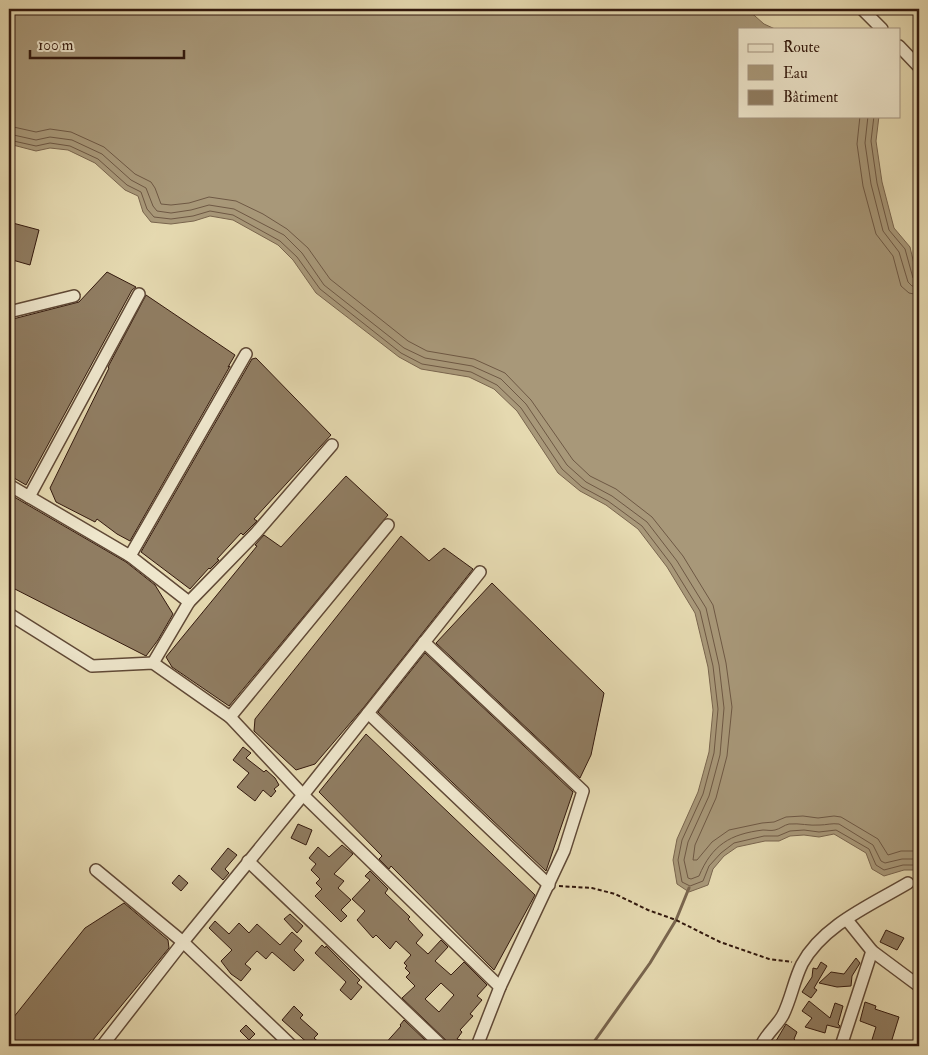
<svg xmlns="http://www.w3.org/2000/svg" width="928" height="1055" font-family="'IM FELL Double Pica',serif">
	<rect width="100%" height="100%" fill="#e5d9b0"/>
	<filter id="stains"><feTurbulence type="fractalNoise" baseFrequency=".004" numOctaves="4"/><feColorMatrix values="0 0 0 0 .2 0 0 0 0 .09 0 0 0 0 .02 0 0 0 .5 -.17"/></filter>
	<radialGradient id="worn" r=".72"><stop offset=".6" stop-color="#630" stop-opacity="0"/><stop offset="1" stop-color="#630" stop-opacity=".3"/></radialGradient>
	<polygon fill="#a89879" stroke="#79654e" points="9,9 747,9 764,24 775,29 739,29 739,116 879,116 876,141 882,182 894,228 910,247 919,285 919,870 904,870 884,876 872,869 866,853 834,834 819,837 804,835 790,836 779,841 765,841 737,847 724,856 713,869 708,885 689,892 677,884 673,860 677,839 698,792 709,752 713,710 708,667 695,613 667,567 638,529 606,505 580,491 558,473 517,411 494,389 469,377 421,369 399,357 316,293 293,260 278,245 233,220 210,216 194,221 171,224 151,222 143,212 138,196 125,190 95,163 68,150 50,148 36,151 9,144"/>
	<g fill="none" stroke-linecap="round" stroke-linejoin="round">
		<g stroke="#6e5844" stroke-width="1">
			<polyline points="860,116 857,144 863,186 876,234 893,256 901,286 909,293 919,295"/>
			<polyline points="868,116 865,143 871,184 883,231 899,252 908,282 912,286 919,287"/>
			<polyline points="874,116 871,141 877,183 889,230 905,249 913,278 919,281"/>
			<polyline points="9,126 36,132 50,129 71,132 104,147 135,174 151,182 155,188 161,204 171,205 189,203 209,197 236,201 263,214 287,229 308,248 330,279 408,341 427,351 474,359 505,373 531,400 573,460 590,476 616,489 652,517 683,556 713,605 726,663 732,707 727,756 716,798 695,845 693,860 697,860 712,842 729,830 762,823 774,822 786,817 803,816 818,818 834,816 841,817 878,839 888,855 901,851 919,851"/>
			<path d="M9,134L36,140L50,137L72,140L102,154L131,180L146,188L153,206L157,211L171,213L191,210L209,205L234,209L284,235L302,253L324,285L404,348L425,358L472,366L501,379L526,404L567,465L586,482L612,496L647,522L677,561L706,608L719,665L724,708L720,755L709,796L688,842L684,860L688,878L691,879L699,876C712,845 730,834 763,830C767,830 771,831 775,830C780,829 784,825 789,824C800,823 809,826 820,825C826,825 832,823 839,824L873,845L881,861L885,863L902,859H919"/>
			<polyline points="9,140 36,146 50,143 70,146 98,159 127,185 141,192 147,209 154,217 171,219 193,216 210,211 233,215 280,241 297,257 320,289 401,353 422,364 471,372 497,385 521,408 562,469 582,487 608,501 642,526 671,564 700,611 713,666 718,709 714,753 703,794 682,840 678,860 682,882 690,886 703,881 709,866 721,853 734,843 764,836 778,836 790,831 804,830 819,832 836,830 869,849 876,865 884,870 903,865 919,865"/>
		</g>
		<polyline stroke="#79654e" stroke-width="3" points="591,1046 650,963 676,920 689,888"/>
	</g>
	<g fill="#907d62" stroke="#33190e" fill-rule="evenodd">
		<polygon points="9,222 39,230 30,265 9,259"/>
		<polygon points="107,272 136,287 132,290 26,485 9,475 9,327 13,319 79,302"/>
		<polygon points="146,295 235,355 228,367 230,366 130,541 117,534 97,519 95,522 56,502 50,488 109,368 108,367"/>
		<polygon points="256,358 331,435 254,519 257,521 243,535 241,533 217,559 219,560 210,569 209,568 190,589 141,552 252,359"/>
		<polygon points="346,476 388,515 229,706 172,667 166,657 257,546 255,545 264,535 281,547"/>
		<polygon points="9,494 126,562 155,585 173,614 158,640 146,656 9,586"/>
		<polygon points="401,536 429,561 444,548 473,569 364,707 315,764 296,770 254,731 255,719"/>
		<polygon points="492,583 604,693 591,755 580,778 436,643"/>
		<polygon points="425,653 573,792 546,871 378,712"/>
		<polygon points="366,734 535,895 494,970 391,866 389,869 379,859 382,856 319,792"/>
		<polygon points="243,747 251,753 246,758 264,772 266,770 275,778 279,785 274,789 276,791 271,797 263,790 255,801 237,787 249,773 233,760"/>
		<polygon points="298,824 312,830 306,845 291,838"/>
		<polygon points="342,845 353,854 334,874 344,881 338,888 351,900 341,910 347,916 341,922 315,896 322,889 316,883 320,879 311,870 316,864 309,858 318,847 329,857"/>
		<polygon points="228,848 237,855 225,869 229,873 223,880 211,869"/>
		<path d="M370,871L388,889L385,893L410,917L408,919L423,935L416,943L428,954L441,940L448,947L435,961L451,975L464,962L487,985L477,996L482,1000L470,1014L473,1016L460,1030L462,1032L457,1039L470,1043V1046H452L402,998L415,986L406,977L410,973L405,968L407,966L404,963L411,955L396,941L390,949L376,935L373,938L357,920L365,911L352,899L370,880L365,876ZM441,983L454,995L439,1012L425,999Z"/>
		<polygon points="179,875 188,883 181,891 172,883"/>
		<polygon points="124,903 168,940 169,948 88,1046 21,1046 9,1036 9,1023 85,928"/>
		<polygon points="290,914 303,926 297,933 284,919"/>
		<polygon points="215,921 229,934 239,923 249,933 257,924 280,945 292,932 302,941 294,950 304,960 294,971 272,952 266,959 257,951 245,964 251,969 241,981 231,974 221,961 232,950 209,928"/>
		<polygon points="886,930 904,938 897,950 880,942"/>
		<polygon points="322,945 325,948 326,946 360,980 357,983 362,987 351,1000 340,990 346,982 315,953"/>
		<polygon points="856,958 860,963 852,976 851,986 837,987 819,983 831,972 844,974"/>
		<polygon points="821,962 827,966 814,988 817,990 811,998 802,992 812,977 813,968 817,969"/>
		<polygon points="809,1001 830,1018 835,1003 843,1006 838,1024 840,1026 839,1028 827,1025 825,1033 805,1027 812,1018 802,1011"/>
		<polygon points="865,1002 876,1006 875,1009 899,1017 890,1046 870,1046 876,1027 860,1021"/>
		<polygon points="294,1006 303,1015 300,1018 318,1034 314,1038 323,1046 311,1046 282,1020"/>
		<polygon points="404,1020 426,1041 422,1046 383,1046 401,1026 400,1025"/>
		<polygon points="786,1024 797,1032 794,1039 801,1046 773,1046"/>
		<polygon points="246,1025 255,1034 249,1040 240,1031"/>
	</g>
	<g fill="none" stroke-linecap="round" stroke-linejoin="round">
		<defs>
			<g id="minor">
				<polyline points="862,9 882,29"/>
				<polyline points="899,46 919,67"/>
				<polyline points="9,312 74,296"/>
				<polyline points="9,485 130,556 189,602"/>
				<polyline points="29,497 139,294"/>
				<polyline points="130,556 246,354"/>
				<polyline points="9,614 92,666 153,663 230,717 303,795 500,987"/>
				<polyline points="424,642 583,791 564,851 500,987 477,1046"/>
				<polyline points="153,663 189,602 256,533 332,445"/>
				<polyline points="368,713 549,885"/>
				<polyline points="230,717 388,525"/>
				<polyline points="248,861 442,1046"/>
				<polyline points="96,870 183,942 292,1046"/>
				<polyline points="847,920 872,951 919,986"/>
				<polyline points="102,1046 183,942 303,795 480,572"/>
				<path d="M761,1046C766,1034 777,1026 783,1015C791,999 794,980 802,964C823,925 871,905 908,883"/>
				<polyline points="841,1046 872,951"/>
			</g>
		</defs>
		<use href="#minor" stroke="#604936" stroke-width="14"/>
		<polyline stroke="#33190e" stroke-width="2" stroke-dasharray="4 2.5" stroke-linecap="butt" points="559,886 592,888 615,894 648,910 676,920 720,942 769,959 792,962"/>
		<use href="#minor" stroke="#eee6cc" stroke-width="11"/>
	</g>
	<rect width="928" height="1055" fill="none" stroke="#e5d9b0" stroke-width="30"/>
	<rect x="10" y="10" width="908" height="1035" fill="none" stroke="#33190e" stroke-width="2.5"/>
	<rect x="15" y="15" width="898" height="1025" fill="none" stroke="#33190e"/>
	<rect x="738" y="28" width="162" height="90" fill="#eee6cc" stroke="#a39480"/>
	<rect x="748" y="44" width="25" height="8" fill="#eee6cc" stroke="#a39480"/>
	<text x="783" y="52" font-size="15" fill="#33190e">Route</text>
	<rect x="748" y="65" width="25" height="15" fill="#a89879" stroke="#a39480"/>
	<text x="783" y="78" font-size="15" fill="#33190e">Eau</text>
	<rect x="748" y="90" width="25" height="15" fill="#907d62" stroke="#a39480"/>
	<text x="783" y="102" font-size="15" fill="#33190e">Bâtiment</text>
	<path d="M30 50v8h154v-8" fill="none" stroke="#33190e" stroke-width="2.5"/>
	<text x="38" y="50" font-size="15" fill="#33190e" stroke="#eee6cc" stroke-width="4" paint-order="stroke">100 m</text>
	<rect width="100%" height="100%" filter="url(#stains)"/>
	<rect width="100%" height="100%" fill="url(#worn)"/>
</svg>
